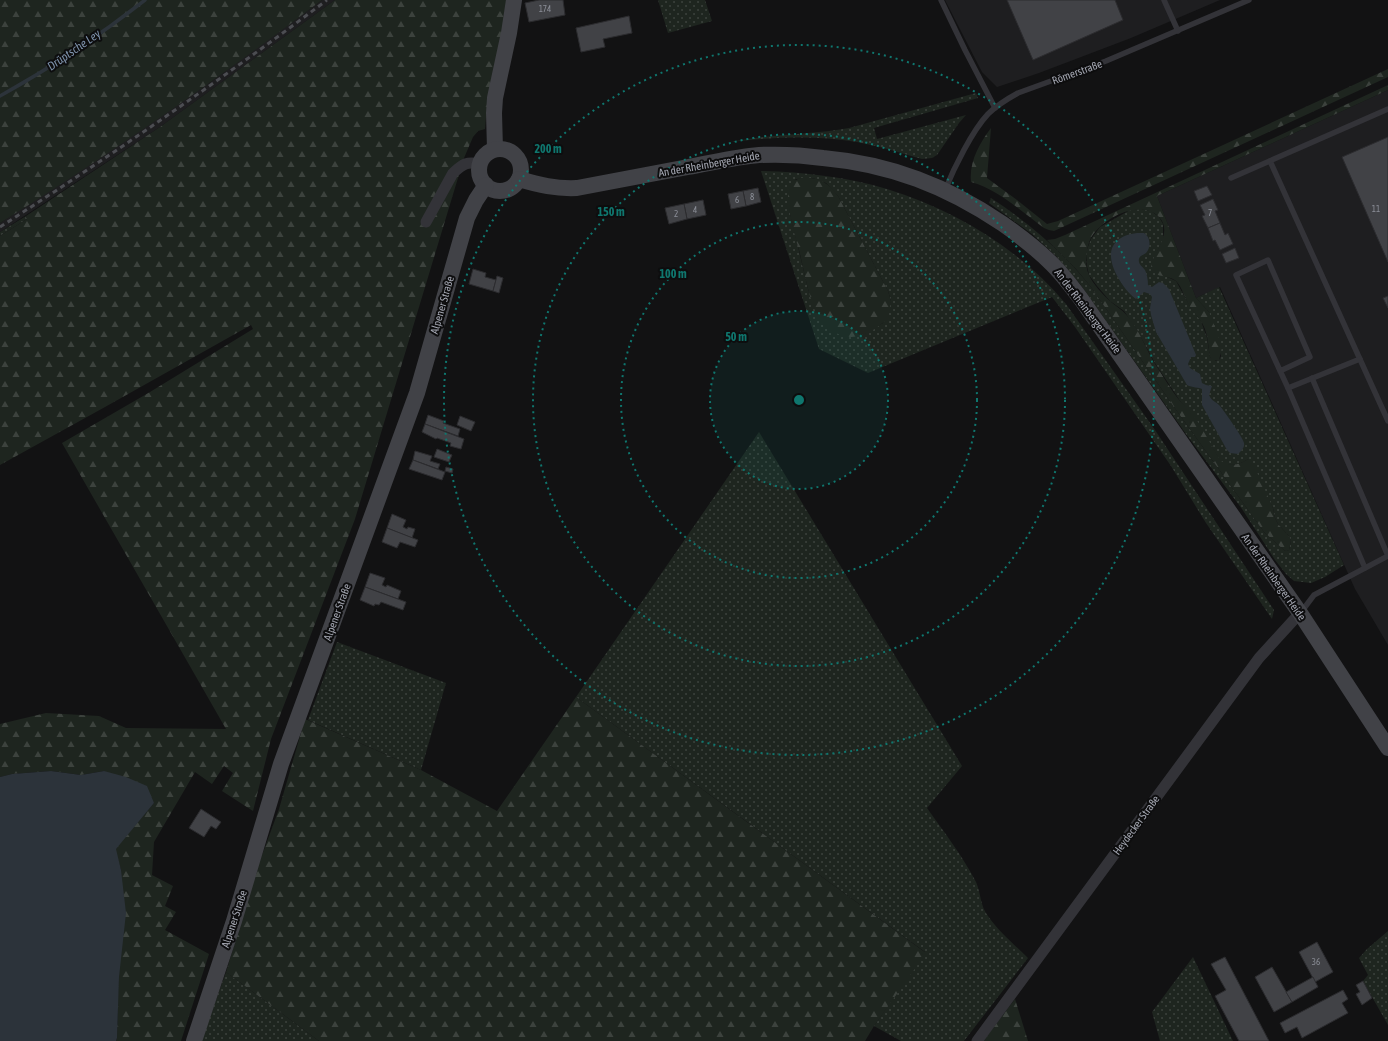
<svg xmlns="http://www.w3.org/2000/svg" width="1388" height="1041" font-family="'Asap Condensed',sans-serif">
	<defs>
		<pattern id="grass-dots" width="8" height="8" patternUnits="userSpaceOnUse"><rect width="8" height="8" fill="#1e251f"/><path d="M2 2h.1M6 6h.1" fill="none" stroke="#3c423d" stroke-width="1.8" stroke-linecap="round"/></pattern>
		<pattern id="forest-firs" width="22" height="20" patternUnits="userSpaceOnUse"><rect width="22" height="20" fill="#1e251f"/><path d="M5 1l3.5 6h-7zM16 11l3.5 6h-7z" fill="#3c423d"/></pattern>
	</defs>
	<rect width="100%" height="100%" fill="#121213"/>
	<g fill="#1e1e20">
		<polygon points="322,0 335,0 160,127 0,232 0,223 212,81"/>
		<polygon points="945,0 1220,0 1131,38 1039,73 997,87 982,72"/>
		<polygon points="1388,90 1388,645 1355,589 1220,287 1196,298 1157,196"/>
	</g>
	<g fill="url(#grass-dots)" fill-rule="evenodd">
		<polygon points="658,0 705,0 712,21 668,33"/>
		<path d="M976,93L978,98L874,128L877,139L966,115L959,123L937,155L932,158L922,159C901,153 879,146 857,142C815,135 772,137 730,142C769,134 809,135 849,128Z"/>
		<path d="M761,171C803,172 847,177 887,189C955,210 1020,249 1066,304L1155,430L1274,610L1272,619L1206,523L1171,466L1075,327L1052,297L868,373L819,349ZM813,178L826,183L838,196L888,291L891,301L883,323L864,334L809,293L790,213L789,188L796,179Z"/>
		<path d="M991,198C1029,223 1063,252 1091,287L1174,407L1264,532L1285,551L1289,550L1291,540L1288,535L1278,524L1275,518L1273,508L1248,459C1240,465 1230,467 1221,462L1191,413L1180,401L1155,363L1137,330L1124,311L1110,301L1097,286L1089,275L1087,266L1086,252L1091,239L1100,227L1130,210L1141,209L1151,211L1159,217L1163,224V240L1156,254L1165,276L1176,281L1191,308L1201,321L1207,338L1210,357L1216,361L1219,360L1221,356L1209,312L1196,298L1219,287L1344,565L1325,577L1311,583L1294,581L1286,574L1275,560L1242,509L1186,434L1080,284L1057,257L1032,234L989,203Z"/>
		<polygon points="26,216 27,219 0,236 0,232"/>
		<path d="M759,432L962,766L927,808C944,832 962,855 976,882C981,893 980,906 988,916C999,932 1015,945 1028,958L964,1041H901L874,1026L925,952L576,697Z"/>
		<polygon points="337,642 446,683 421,770 308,720"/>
		<polygon points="1388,931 1388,1025 1363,981 1368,975 1359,958 1367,949"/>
		<polygon points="1193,957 1233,1041 1160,1041 1152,1012"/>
		<polygon points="226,972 319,1041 201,1041"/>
	</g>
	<g fill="url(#forest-firs)">
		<path d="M0,0H322C218,79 110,154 0,223Z"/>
		<polygon points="335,0 509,0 486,117 485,129 478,131 473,137 464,158 355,519 271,739 253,811 222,791 233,773 224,766 212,784 195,772 154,842 152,875 173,886 165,906 176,912 165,930 209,954 181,1041 116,1041 117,1038 121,870 115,849 154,803 104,771 81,775 51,771 12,774 0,777 0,724 46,713 99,716 126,728 226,729 62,443 150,392 253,329 251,325 105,407 0,465 0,236 27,219 26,216 160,127"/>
		<path d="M1388,69V77L1054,231L1049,230L1044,228C1021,211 999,190 971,182C969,162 979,144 991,128L987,178L1017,200L1047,224L1058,221Z"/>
		<path d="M1388,85V90L1157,196L1196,298L1209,312L1222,346L1219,361L1213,360L1210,357C1208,345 1208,330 1200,320C1197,315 1192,311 1189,305C1185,298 1182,287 1176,281C1170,275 1156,278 1152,270C1146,259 1176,235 1159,217C1140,198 1100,219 1090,240C1086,250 1084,264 1089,275C1093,284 1102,294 1110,301C1117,307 1124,311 1130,319C1140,332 1146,349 1155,364C1163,376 1171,390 1180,401C1184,405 1188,408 1191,412C1202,426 1211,446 1221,461C1230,467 1240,465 1248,459L1252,461L1273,508L1275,518L1278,524L1288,535L1291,540L1289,550L1285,551L1264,532L1174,407L1091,287L1076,269L1047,240L1055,239L1065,235Z"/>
		<path d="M801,178C819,177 826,181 838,196L888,291L891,301L888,318C879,327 865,337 851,337C841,336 828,331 822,323C810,308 804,269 799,250C795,235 785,201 789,187C791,182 796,179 801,178Z"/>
		<polygon points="576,697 926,953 874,1026 865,1041 319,1041 226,972 258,866 279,809 305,719 421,770 497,811"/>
		<polygon points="1015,999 1028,1041 983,1041"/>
	</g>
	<g fill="#2c333a">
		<path d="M1137,233C1138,233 1143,233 1144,233C1151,237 1151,248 1146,253C1144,255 1140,255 1139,259C1138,264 1142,266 1145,270C1147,274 1148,280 1148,285L1152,287L1159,282L1163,283L1169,289L1196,355L1195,357H1191L1188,364L1190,368L1200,374L1202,383L1206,385L1212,386L1209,395C1212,402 1216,401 1220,406C1224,411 1244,439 1244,443C1245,448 1241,451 1238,454L1230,453L1227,450L1202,405V389C1199,387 1192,388 1187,385L1156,332L1151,315L1150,308L1152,297L1150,294L1144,292L1136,299C1123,290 1102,258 1115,243C1121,236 1129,234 1137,233Z"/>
		<polygon points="51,771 81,775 104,771 126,777 147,786 154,803 116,849 121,870 126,913 119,977 117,1038 116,1041 0,1041 0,777 12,774"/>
	</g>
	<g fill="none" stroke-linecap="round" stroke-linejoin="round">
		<path stroke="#2c333a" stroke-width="3.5" d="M0,96C50,68 99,36 145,0"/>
	</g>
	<g fill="#414246" stroke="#2c2c2f">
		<polygon points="539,0 563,0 565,15 529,22 525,3"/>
		<polygon points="1007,0 1115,0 1123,20 1033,60"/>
		<polygon points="629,16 632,33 603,39 605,47 581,52 576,28"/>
		<polygon points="1388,137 1388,262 1342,157"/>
		<polygon points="1207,186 1212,195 1198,201 1194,191"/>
		<polygon points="758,188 761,202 746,206 743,191"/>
		<polygon points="743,191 746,206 731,209 728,194"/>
		<polygon points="1213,199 1218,210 1215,211 1220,223 1208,228 1202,216 1205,215 1200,205"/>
		<polygon points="703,200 706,215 687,219 684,204"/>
		<polygon points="684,204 687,219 669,224 665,208"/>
		<polygon points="1220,223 1225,235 1228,233 1233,244 1220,250 1215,240 1213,241 1208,228"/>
		<polygon points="1235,248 1239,258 1226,263 1222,254"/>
		<polygon points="473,269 486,273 485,277 496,280 493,291 469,284"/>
		<polygon points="497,276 503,278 499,293 493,291"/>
		<polygon points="1388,296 1388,308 1383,298"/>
		<polygon points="428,415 444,421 443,423 460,429 458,436 425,424"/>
		<polygon points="460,416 475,422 471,431 457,425"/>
		<polygon points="425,424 464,439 461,449 450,446 451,443 437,438 436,439 422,432"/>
		<polygon points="437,449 452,455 449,462 434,457"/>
		<polygon points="415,451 432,456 430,461 440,464 438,469 413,460"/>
		<polygon points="413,460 445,472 442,480 409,469"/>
		<polygon points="446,467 453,469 452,473 445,471"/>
		<polygon points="392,514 406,520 403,527 407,529 408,527 415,529 412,538 387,528"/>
		<polygon points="387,528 418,540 415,547 400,542 397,548 382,542"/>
		<polygon points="370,573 385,578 382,585 386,587 387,585 401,591 398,599 365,587"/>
		<polygon points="365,587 406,602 403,610 381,602 379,605 375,604 374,606 360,600"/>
		<polygon points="201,809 221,822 216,829 211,826 204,837 189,828"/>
		<polygon points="1317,942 1333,972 1315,982 1299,952"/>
		<polygon points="1225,957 1269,1041 1239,1041 1215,996 1226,990 1211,964"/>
		<polygon points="1272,967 1292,1002 1274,1012 1255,977"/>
		<polygon points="1313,977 1318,987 1292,1002 1286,992"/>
		<polygon points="1363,981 1372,998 1362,1005 1356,994 1360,992 1356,985"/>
		<polygon points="1343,990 1348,999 1342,1003 1348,1013 1302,1038 1297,1027 1285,1033 1280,1023"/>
	</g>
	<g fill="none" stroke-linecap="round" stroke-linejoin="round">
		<g stroke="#333338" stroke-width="5.5">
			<polyline points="941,0 965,50 995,108"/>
			<polyline points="1164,0 1178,31"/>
			<polyline points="1270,161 1388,421"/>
			<polyline points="1231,178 1388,109"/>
			<path d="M945,190C954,168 972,131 988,114C997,105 1007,99 1018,93L1106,61L1249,0"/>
			<polyline points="1360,359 1288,388 1365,568"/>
			<polyline points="1280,371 1310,357 1268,260 1236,275 1282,375 1288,388"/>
			<polyline points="1312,378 1388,556"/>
			<polyline points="1302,611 1314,595 1388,556"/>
		</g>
		<g stroke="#333338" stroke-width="11">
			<path d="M426,222L453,173C463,164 467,161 480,164"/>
			<polyline points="977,1041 1259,658 1300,613"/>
		</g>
		<g stroke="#414247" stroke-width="16">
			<polyline points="495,149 494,113 495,98 509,33 514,0"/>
			<circle cx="500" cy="170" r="21"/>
			<path d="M519,179C539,185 556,189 577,188C614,181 651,174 688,167C711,163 735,157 759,155C781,154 802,155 823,158C890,164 947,186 1003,224C1020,236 1037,249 1052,264C1063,275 1072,287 1081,299L1300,613L1388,748"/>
			<polyline points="194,1041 234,921 281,764 417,393 467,218 476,200 486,185"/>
		</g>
		<path stroke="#4c4d52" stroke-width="3" stroke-dasharray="5 4" stroke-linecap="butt" d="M0,227C112,155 221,80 327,0"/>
	</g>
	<circle cx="799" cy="400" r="89" fill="#0f766e" fill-opacity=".12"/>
	<g fill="none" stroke="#0f766e" stroke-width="2" stroke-dasharray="2 4">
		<circle cx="799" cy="400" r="89"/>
		<circle cx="799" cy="400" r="178"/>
		<circle cx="799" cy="400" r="266"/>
		<circle cx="799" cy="400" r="355"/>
	</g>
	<g text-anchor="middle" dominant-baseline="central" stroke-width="4" stroke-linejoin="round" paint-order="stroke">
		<g font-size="9" fill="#8b8e97">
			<text x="545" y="9">174</text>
			<text x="752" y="197">8</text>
			<text x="737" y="200">6</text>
			<text x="1376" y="209">11</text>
			<text x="695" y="210">4</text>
			<text x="1210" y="213">7</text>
			<text x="676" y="214">2</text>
			<text x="1316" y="962">36</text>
		</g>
		<g font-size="11" fill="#a4a7b2" stroke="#0d0d0e">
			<text transform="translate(1077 72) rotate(-20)">Römerstraße</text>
			<text transform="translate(709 164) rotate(-10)">An der Rheinberger Heide</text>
			<text transform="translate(442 305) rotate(-74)">Alpener Straße</text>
			<text transform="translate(1088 311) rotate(53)">An der Rheinberger Heide</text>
			<text transform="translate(1274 577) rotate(55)">An der Rheinberger Heide</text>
			<text transform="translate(337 612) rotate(-70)">Alpener Straße</text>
			<text transform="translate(1136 825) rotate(-54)">Heydecker Straße</text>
			<text transform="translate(234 919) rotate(-72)">Alpener Straße</text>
		</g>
		<g font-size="12" font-style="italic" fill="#7e92ab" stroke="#0d0d0e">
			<text transform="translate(74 50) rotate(-35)">Drüptsche Ley</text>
		</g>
	</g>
	<circle cx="799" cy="400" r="6" fill="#0f766e" stroke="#0d0d0e" stroke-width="2"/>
	<g font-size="12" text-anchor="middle" font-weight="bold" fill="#0f766e" stroke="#0d0d0e" stroke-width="4" stroke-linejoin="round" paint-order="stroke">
		<text x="548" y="153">200 m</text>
		<text x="611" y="216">150 m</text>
		<text x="673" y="278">100 m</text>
		<text x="736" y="341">50 m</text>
	</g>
</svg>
